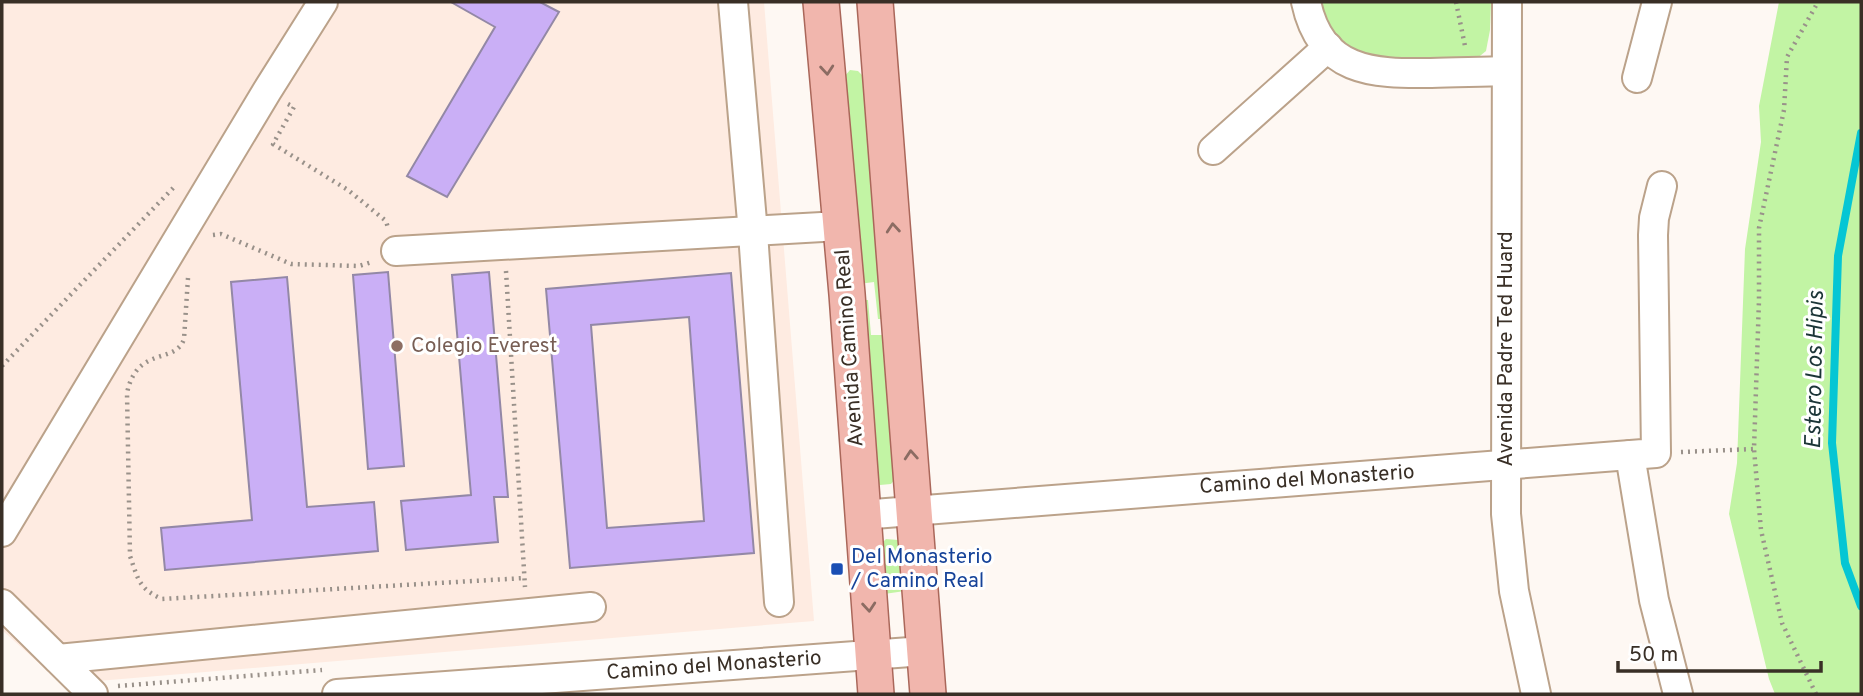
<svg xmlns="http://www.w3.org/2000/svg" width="1863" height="696" font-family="Overpass,sans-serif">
	<rect width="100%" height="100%" fill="#fef8f3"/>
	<polygon fill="#feebe1" points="2,2 764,2 814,621 62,684 2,630"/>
	<g fill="#c2f4a4">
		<polygon points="1320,2 1491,2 1490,30 1486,51 1475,60 1386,62 1351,51 1328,28"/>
		<polygon points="1779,2 1861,2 1861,694 1775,694 1769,679 1729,514 1737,463 1745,249 1761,142 1759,106"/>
		<polygon points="850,70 858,71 863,76 884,319 878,319 874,282 859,284 844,77"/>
		<polygon points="861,300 868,300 871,335 885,335 896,478 891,484 880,485 874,479"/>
		<polygon points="886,539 898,540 901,544 905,591 884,594 879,546"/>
	</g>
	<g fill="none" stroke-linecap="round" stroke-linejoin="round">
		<polyline stroke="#05c6d4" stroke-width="8" points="1861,133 1838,256 1832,443 1845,563 1861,606"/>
	</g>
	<g fill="#caaff6" stroke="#9388a6" stroke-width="2" fill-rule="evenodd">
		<polygon points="451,2 540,2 559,12 447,197 407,176 495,27"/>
		<polygon points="388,272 404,466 368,469 353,275"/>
		<polygon points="489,272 508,497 494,497 498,542 406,550 401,501 471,495 452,275"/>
		<path d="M731,273L754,553L570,568L546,289ZM689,317L704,521L607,528L591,325Z"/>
		<polygon points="287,277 307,507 374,502 378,551 165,570 161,528 252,520 231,282"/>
	</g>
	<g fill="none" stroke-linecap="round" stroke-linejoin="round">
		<defs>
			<g id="minor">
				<polyline points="733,2 753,233 779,602"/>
				<path d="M1306,2C1321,72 1372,74 1431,73C1456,72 1481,72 1506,71"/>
				<polyline points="1507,2 1506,514 1514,591 1536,694"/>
				<polyline points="1637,78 1657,2"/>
				<polyline points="1213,150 1328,47"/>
				<polyline points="396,251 840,226"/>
				<polyline points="1630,455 1654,600 1678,694"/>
				<polyline points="861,515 1656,453 1653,235 1654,218 1662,186"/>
				<polyline points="2,532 267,91 323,2"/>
				<polyline points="2,604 93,694"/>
				<polyline points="58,659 591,607"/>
				<polyline points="337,694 924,651"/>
			</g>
			<g id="major">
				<polyline points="821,2 847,294 876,694"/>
				<polyline points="875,2 928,694"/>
			</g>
		</defs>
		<use href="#minor" stroke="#bba28a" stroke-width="32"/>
		<use href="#major" stroke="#aa675a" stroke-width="38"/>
		<g stroke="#99918a" stroke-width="4.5" stroke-dasharray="2 5" stroke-linecap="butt">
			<polyline points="1456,2 1465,46"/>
			<polyline points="288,104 294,107 273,144 348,190 386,221 388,228"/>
			<polyline points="213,235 221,234 291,264 359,266 372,262"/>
			<polyline points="506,271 525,587"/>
			<path d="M188,278L184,339C175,365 137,345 127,393L130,556C138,579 139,589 162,599L525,578"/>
			<polyline points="2,366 176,185"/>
			<polyline points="1681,452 1754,449"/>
			<polyline points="118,686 322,670"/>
			<polyline points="1816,694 1782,623 1761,530 1754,449 1759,300 1759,228 1784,110 1787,57 1818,2"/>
		</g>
		<use href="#minor" stroke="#fff" stroke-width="28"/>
		<use href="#major" stroke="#f1b6ad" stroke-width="35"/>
	</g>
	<defs><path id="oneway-chevron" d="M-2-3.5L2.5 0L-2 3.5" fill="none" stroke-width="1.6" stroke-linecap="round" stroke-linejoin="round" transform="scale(1.75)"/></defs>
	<g stroke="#8c6c63">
		<use href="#oneway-chevron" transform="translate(827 70) rotate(85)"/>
		<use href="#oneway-chevron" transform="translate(893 228) rotate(-95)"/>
		<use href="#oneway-chevron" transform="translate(911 455) rotate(-94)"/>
		<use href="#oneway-chevron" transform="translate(869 607) rotate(85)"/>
	</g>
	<circle fill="#8d6e63" stroke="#fff" stroke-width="2.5" cx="397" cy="346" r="7"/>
	<rect fill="#1a4fb4" stroke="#fff" stroke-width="2.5" x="830" y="562" width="14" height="14" rx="3.5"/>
	<g text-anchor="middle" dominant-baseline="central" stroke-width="6" stroke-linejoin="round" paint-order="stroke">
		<g font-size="21" fill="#785e54" stroke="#fff" text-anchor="start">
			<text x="411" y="346">Colegio Everest</text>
		</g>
		<g font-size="21" fill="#392f26" stroke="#fff">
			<text transform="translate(850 348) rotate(-94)">Avenida Camino Real</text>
			<text transform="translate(1506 349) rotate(-90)">Avenida Padre Ted Huard</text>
			<text transform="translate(1307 480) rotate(-4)">Camino del Monasterio</text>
			<text transform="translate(714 666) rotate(-4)">Camino del Monasterio</text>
		</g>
		<g font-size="21" fill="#164399" stroke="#fff" text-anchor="start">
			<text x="851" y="557">Del Monasterio<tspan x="851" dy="24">/ Camino Real</tspan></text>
		</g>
		<g font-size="23" font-style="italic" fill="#1b3537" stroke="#fff">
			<text transform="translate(1816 370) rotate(-89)">Estero Los Hipis</text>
		</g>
	</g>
	<rect width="1863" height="696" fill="none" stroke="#392f26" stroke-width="7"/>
	<path d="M1618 661v10h203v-10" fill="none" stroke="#392f26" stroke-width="3.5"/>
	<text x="1629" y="661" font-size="21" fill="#392f26" stroke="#ffffff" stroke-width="5" paint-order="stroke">50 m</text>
</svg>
